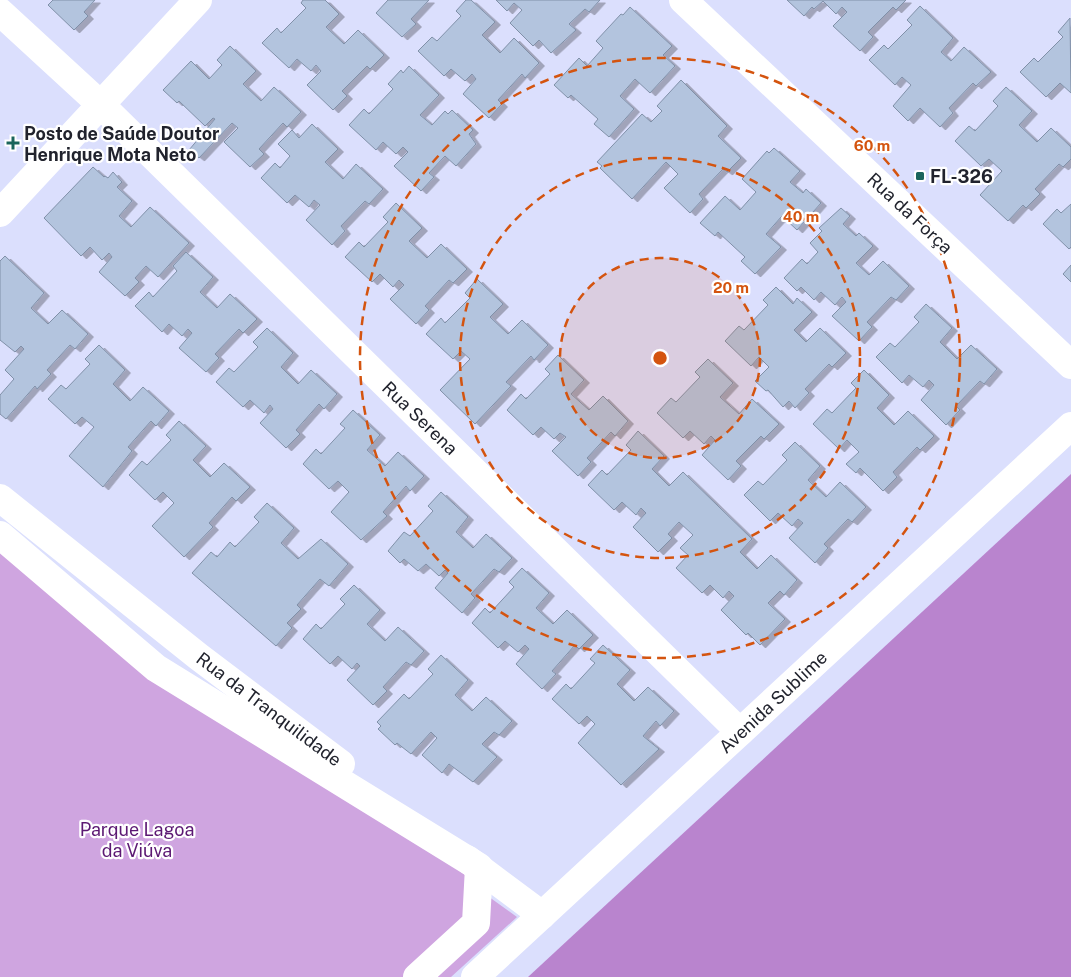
<svg xmlns="http://www.w3.org/2000/svg" width="1071" height="977" font-family="'Public Sans',sans-serif">
	<defs>
		<filter id="shadow"><feDropShadow dx="5.5" dy="3" stdDeviation="0" flood-color="#0004"/></filter>
	</defs>
	<rect width="100%" height="100%" fill="#dbdffd"/>
	<polygon fill="#cfa5e0" points="0,536 156,668 479,867 478,889 517,917 451,977 0,977"/>
	<polygon fill="#b984ce" points="1071,474 1071,977 528,977"/>
	<g fill="#b3c4de" stroke="#8090a8" filter="url(#shadow)">
		<polygon points="53,0 95,0 84,12 88,16 74,30 48,5"/>
		<polygon points="303,0 325,0 339,14 326,27 344,44 358,30 384,55 370,69 367,66 342,91 347,96 333,110 307,85 321,71 316,65 311,71 297,59 289,68 262,43 277,28 281,33 306,8 301,3"/>
		<polygon points="388,0 429,0 411,19 416,24 402,37 376,13"/>
		<polygon points="466,0 471,0 495,22 482,35 500,53 514,38 539,63 525,78 522,74 498,100 502,104 489,118 463,94 476,79 472,74 465,81 451,69 444,76 418,51 432,37 437,41 461,16 456,11"/>
		<polygon points="496,0 600,0 589,12 585,9 569,24 576,30 551,53 539,40 533,46 510,23 522,10 514,3 507,11"/>
		<polygon points="787,0 906,0 896,10 893,7 868,32 873,37 860,51 833,26 847,12 842,7 836,14 823,1 814,9 812,7 804,16"/>
		<polygon points="920,6 953,38 941,52 951,61 964,47 991,72 976,86 973,83 949,108 953,113 940,127 920,108 908,121 893,106 911,85 902,77 895,85 869,60 884,45 888,49 912,25 907,20"/>
		<polygon points="630,7 672,46 663,55 675,66 650,93 635,79 620,96 634,109 609,137 594,124 598,119 571,95 568,98 554,85 579,58 587,66 603,48 596,41 621,14 623,15"/>
		<polygon points="1070,18 1071,93 1060,83 1046,97 1020,72 1034,58 1038,62 1063,37 1058,32"/>
		<polygon points="230,46 256,71 243,84 261,101 274,87 301,112 287,127 283,123 259,149 264,154 250,167 224,142 238,128 232,123 199,158 189,150 215,119 213,118 205,126 179,101 177,103 163,90 191,61 209,79 222,65 217,60"/>
		<polygon points="409,66 439,95 420,115 432,125 445,111 448,114 452,110 473,130 469,134 476,144 456,166 445,156 429,173 434,177 421,191 394,166 408,152 403,147 396,154 383,142 376,150 349,125 364,109 369,114 393,89 388,84 401,70 403,73"/>
		<polygon points="681,80 727,126 718,136 741,158 727,172 723,169 699,194 703,199 690,213 664,188 678,174 666,162 632,199 600,168 602,166 597,162 642,114 651,122 662,111 657,106"/>
		<polygon points="1006,87 1032,111 1019,125 1037,142 1051,128 1071,147 1071,159 1063,167 1059,164 1035,189 1040,194 1026,208 1023,205 1008,221 980,195 1002,171 989,159 981,166 955,141 969,126 975,131 998,106 993,101"/>
		<polygon points="312,124 338,149 325,162 343,179 356,164 383,189 369,204 365,201 341,226 345,231 332,245 306,220 320,205 314,200 309,207 295,195 287,203 261,178 275,163 280,168 290,156 278,144 292,130 299,138"/>
		<polygon points="774,148 800,171 790,182 803,193 806,189 821,203 797,230 782,216 766,234 781,247 755,274 741,261 745,257 718,232 715,236 700,223 725,196 740,210 756,192 742,179 767,151 769,153"/>
		<polygon points="93,167 104,177 105,176 108,178 113,172 122,182 117,187 132,201 119,216 131,227 150,207 189,243 158,277 146,266 135,278 139,282 125,296 99,272 112,257 109,253 102,260 90,247 81,256 44,218"/>
		<polygon points="396,203 422,228 409,241 427,258 441,244 467,269 453,283 449,280 425,306 429,310 416,324 390,299 404,285 399,280 393,287 380,274 372,282 345,257 359,242 364,247 388,222 383,217"/>
		<polygon points="1071,204 1071,247 1069,249 1043,224 1057,209 1061,213"/>
		<polygon points="841,208 850,216 843,224 856,236 859,233 873,246 856,263 869,275 883,261 909,286 896,300 891,297 867,322 872,327 859,341 832,316 846,302 842,297 835,305 821,292 814,300 801,287 797,291 784,278 802,259 807,264 818,252 810,243 822,231 819,228"/>
		<polygon points="186,252 213,277 200,292 217,308 230,294 257,319 243,333 239,329 215,354 219,358 206,372 179,348 192,333 188,329 182,336 169,324 162,332 135,306 149,292 153,297 177,271 173,266"/>
		<polygon points="5,256 44,293 31,308 48,324 62,310 88,334 75,349 70,345 47,370 51,374 37,389 35,386 6,419 0,414 0,395 14,379 5,370 24,349 21,346 15,352 0,340 0,261"/>
		<polygon points="1071,265 1071,282 1063,274"/>
		<polygon points="477,279 503,304 490,317 508,334 522,320 548,345 534,360 531,356 506,382 511,386 475,424 440,390 470,359 461,351 453,359 426,334 441,318 445,323 470,298 465,293"/>
		<polygon points="776,287 793,304 797,298 812,312 794,330 806,342 820,328 846,353 832,367 829,364 805,389 809,393 795,408 789,401 783,407 768,390 766,391 755,381 769,367 759,357 751,366 725,341 739,326 744,330 768,305 763,300"/>
		<polygon points="926,304 952,328 940,342 957,359 971,345 997,369 984,384 980,381 956,406 960,410 946,425 921,400 934,385 929,380 923,387 909,375 902,383 876,357 890,343 895,347 919,322 914,317"/>
		<polygon points="267,328 293,353 281,367 298,384 311,370 337,394 324,409 319,404 296,430 300,434 286,448 260,423 273,409 270,405 264,413 250,400 243,407 216,382 229,368 234,372 258,347 253,342"/>
		<polygon points="99,345 125,370 113,384 130,401 143,387 169,411 156,426 151,421 128,447 132,451 103,487 69,456 94,427 82,417 75,424 48,399 61,385 66,389 90,364 85,359"/>
		<polygon points="558,355 584,380 571,394 589,410 603,396 628,421 615,436 611,432 587,458 591,462 578,476 552,451 566,437 560,433 554,439 541,427 533,435 507,410 521,394 526,399 550,374 545,369"/>
		<polygon points="708,359 733,383 720,397 739,414 752,399 779,424 764,439 761,436 736,461 741,466 728,480 702,455 715,440 711,436 704,444 690,431 683,438 657,413 671,398 676,402 700,377 695,372"/>
		<polygon points="864,370 889,395 877,408 894,425 908,411 934,436 920,450 917,447 893,472 897,477 883,491 860,468 856,473 846,464 859,452 847,440 839,449 813,424 827,409 832,413 856,388 851,383"/>
		<polygon points="353,410 380,435 367,450 385,466 398,452 424,476 410,491 406,486 383,512 387,516 361,540 331,512 349,492 338,481 329,489 303,464 316,449 321,454 345,428 340,424"/>
		<polygon points="179,421 206,446 193,460 210,477 224,463 250,487 236,501 232,497 209,523 213,527 184,557 152,526 174,503 163,492 155,500 129,475 142,461 147,465 171,440 166,435"/>
		<polygon points="638,431 664,456 652,469 669,486 683,472 752,539 740,552 757,569 771,555 797,580 784,595 780,591 768,603 785,619 760,645 748,633 746,635 721,610 734,596 729,591 723,598 710,585 702,593 676,568 688,555 680,548 693,535 679,522 668,534 672,538 658,552 633,527 646,513 641,508 636,515 622,502 614,510 588,485 602,470 607,475 631,450 626,445"/>
		<polygon points="795,442 820,466 808,480 826,497 840,482 866,507 852,522 848,519 824,544 828,548 815,563 789,538 803,523 798,519 792,526 778,513 770,521 744,495 758,481 763,485 787,460 782,455"/>
		<polygon points="441,492 468,517 456,532 473,548 486,534 512,558 499,572 494,569 471,594 475,598 462,613 435,588 448,573 445,570 439,576 426,564 418,571 404,559 400,563 388,551 404,532 410,536 433,511 428,506"/>
		<polygon points="267,503 294,528 281,543 298,559 321,539 348,564 329,586 320,579 297,605 301,609 287,623 292,628 276,646 192,573 211,552 217,557 230,542 235,547 259,522 254,517"/>
		<polygon points="522,568 549,593 536,608 553,624 567,610 593,635 579,649 575,645 552,671 556,674 542,689 516,664 529,649 525,645 518,652 505,641 498,648 472,623 485,608 490,613 514,587 509,582"/>
		<polygon points="354,585 380,610 367,624 385,641 398,627 424,651 411,665 406,662 383,687 387,691 373,705 347,680 360,666 357,663 352,669 338,656 330,664 303,639 316,624 321,629 345,604 340,599"/>
		<polygon points="603,645 630,670 617,684 634,701 648,687 674,711 660,726 656,721 643,736 659,749 621,785 578,743 595,724 587,716 579,724 552,699 566,684 571,689 595,663 590,659"/>
		<polygon points="441,655 468,680 455,695 472,711 486,697 512,721 499,735 494,732 482,744 497,757 473,782 449,764 442,773 422,755 437,738 431,732 411,754 397,743 395,745 378,729 381,726 377,722 404,694 409,699 433,674 428,669"/>
	</g>
	<g fill="none" stroke-linecap="round" stroke-linejoin="round">
		<g stroke="#fff" stroke-width="28">
			<polyline points="683,0 1071,365"/>
			<polyline points="0,12 100,104 740,732"/>
			<polyline points="0,213 198,0"/>
			<polyline points="0,498 199,657 341,764"/>
			<polyline points="0,535 156,668 479,867 476,923 417,977"/>
			<polyline points="467,859 542,915"/>
			<polyline points="475,977 1071,426"/>
		</g>
	</g>
	<circle cx="660" cy="358" r="100" fill="#d4540f" fill-opacity=".12"/>
	<g fill="none" stroke="#d4540f" stroke-width="2.5" stroke-dasharray="9 6">
		<circle cx="660" cy="358" r="100"/>
		<circle cx="660" cy="358" r="200"/>
		<circle cx="660" cy="358" r="300"/>
	</g>
	<g fill="#1a645b" stroke="#fff" stroke-width="2">
		<path d="M10.5 135.5h5v5h5v5h-5v5h-5v-5h-5v-5h5z"/>
		<rect x="915" y="171" width="10" height="10" rx="2.5"/>
	</g>
	<g text-anchor="middle" dominant-baseline="central" stroke-width="4.5" stroke-linejoin="round" paint-order="stroke">
		<g font-size="18" font-weight="bold" fill="#21232d" stroke="#fff" text-anchor="start">
			<text x="24" y="133">Posto de Saúde Doutor<tspan x="24" dy="21">Henrique Mota Neto</tspan></text>
			<text x="930" y="176">FL-326</text>
		</g>
		<g font-size="18" fill="#21232d" stroke="#fff">
			<text transform="translate(910 213) rotate(43)">Rua da Força</text>
			<text transform="translate(420 418) rotate(44)">Rua Serena</text>
			<text transform="translate(773 702) rotate(-43)">Avenida Sublime</text>
			<text transform="translate(269 709) rotate(37)">Rua da Tranquilidade</text>
		</g>
		<g font-size="18" fill="#5c1973" stroke="#fff">
			<text x="137" y="829">Parque Lagoa<tspan x="137" dy="21">da Viúva</tspan></text>
		</g>
	</g>
	<circle cx="660" cy="358" r="8" fill="#d4540f" stroke="#fff" stroke-width="2.5"/>
	<g font-size="15" text-anchor="middle" font-weight="bold" fill="#d4540f" stroke="#fff" stroke-width="4.5" stroke-linejoin="round" paint-order="stroke">
		<text x="872" y="151">60 m</text>
		<text x="801" y="222">40 m</text>
		<text x="731" y="293">20 m</text>
	</g>
</svg>
